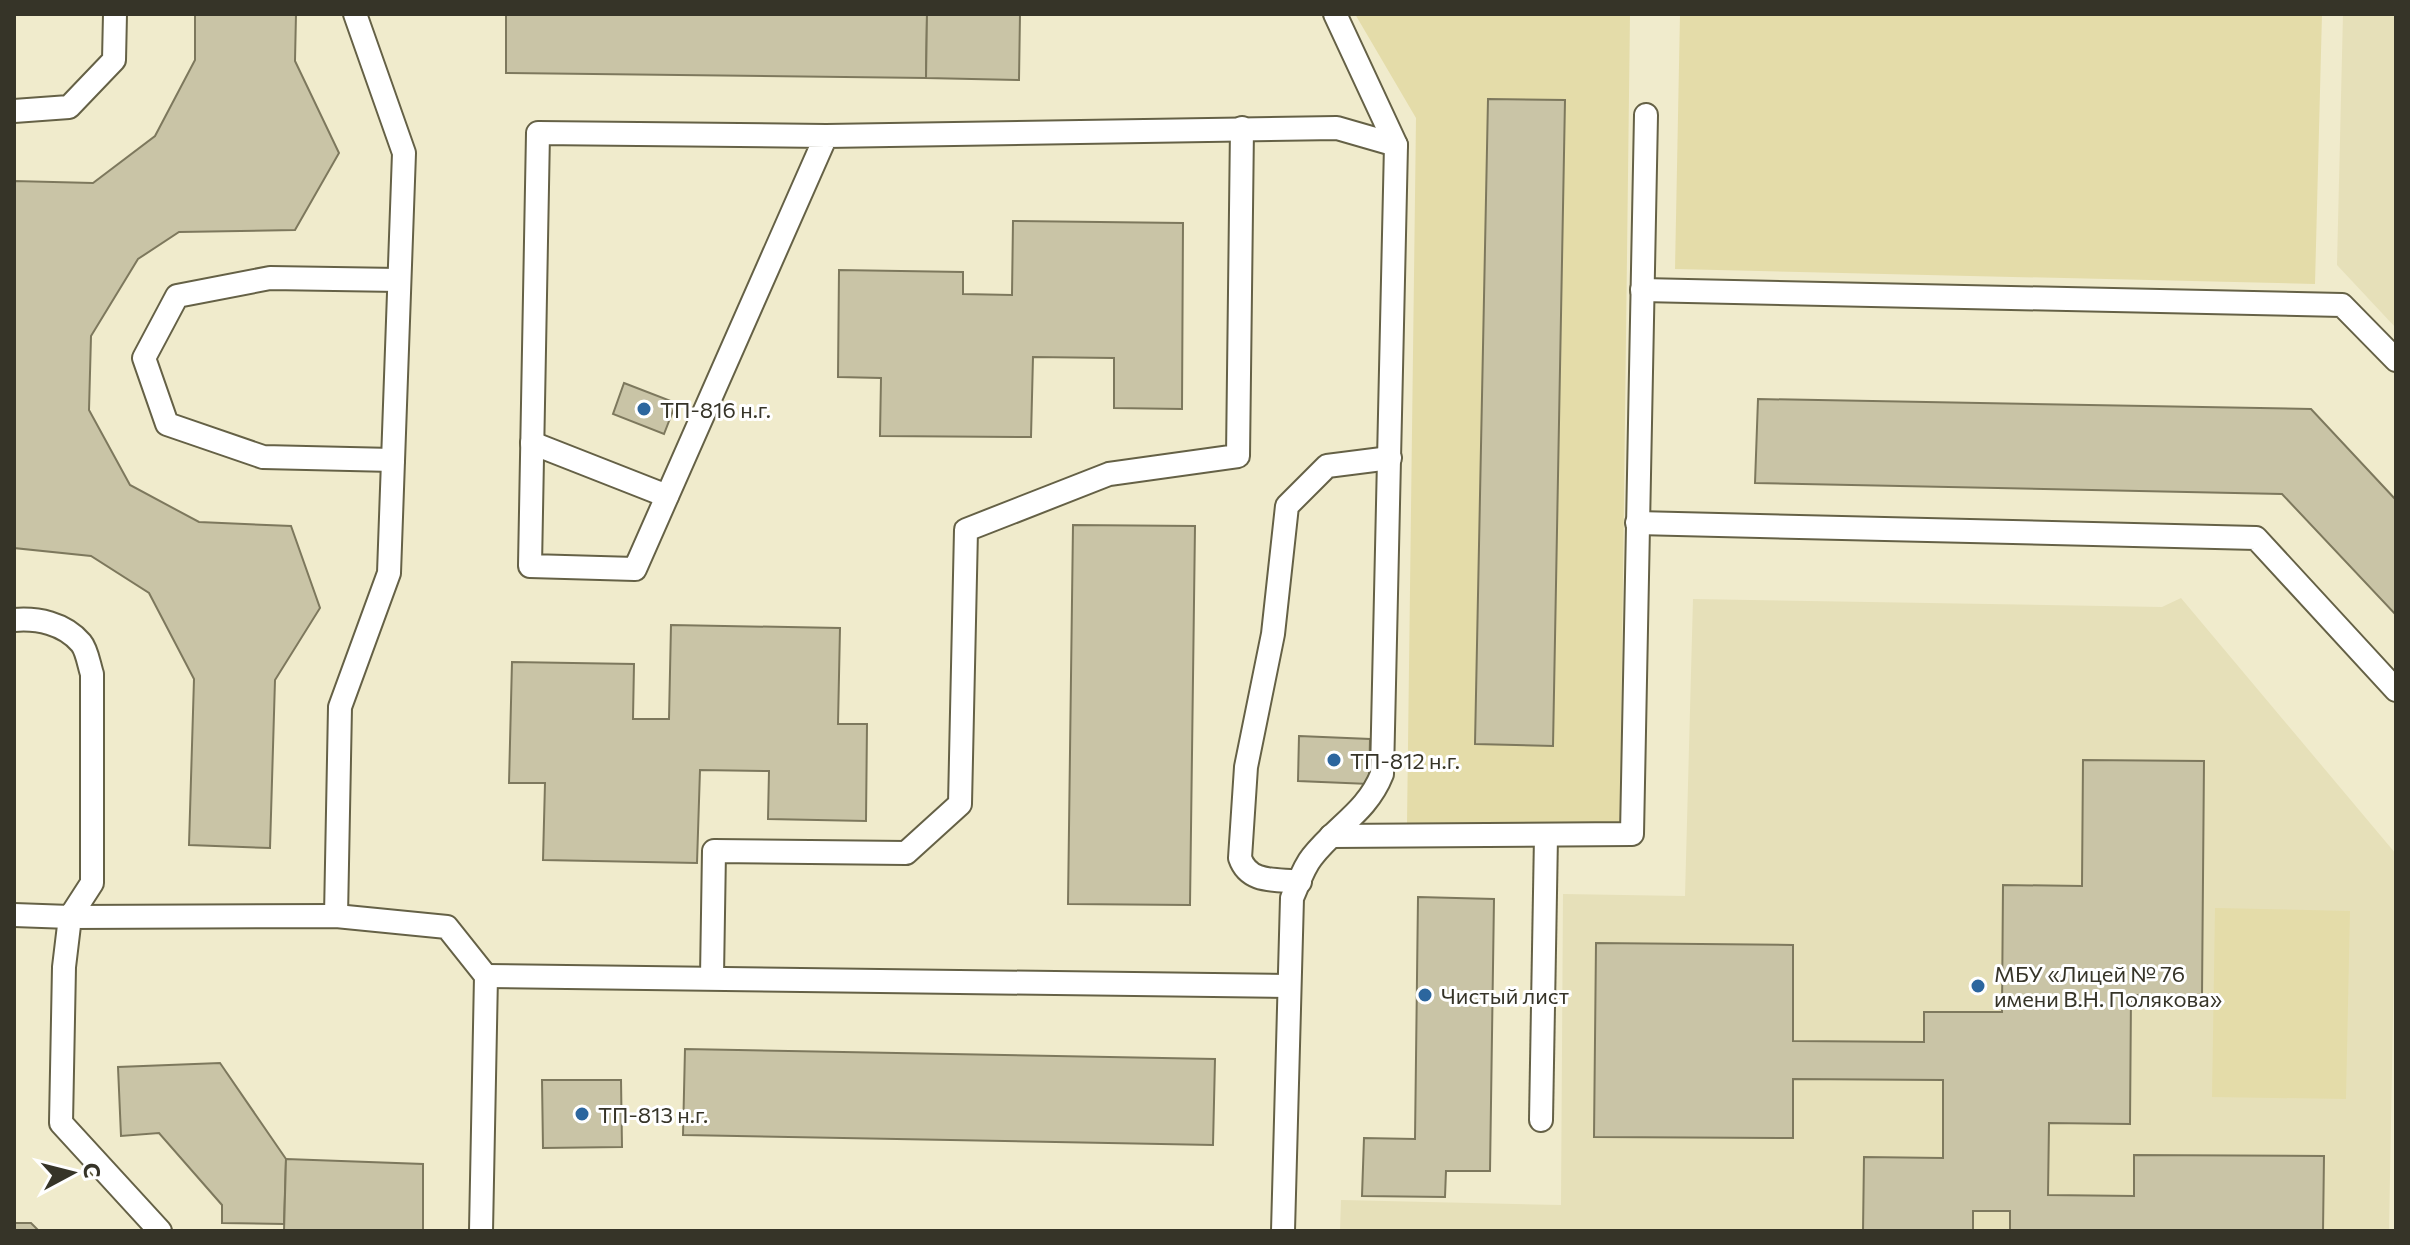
<svg xmlns="http://www.w3.org/2000/svg" width="2410" height="1245" font-family="Commissioner,sans-serif">
	<rect width="100%" height="100%" fill="#f0ebcc"/>
	<g fill="#e6e0b9">
		<polygon points="2343,14 2396,14 2396,328 2337,265"/>
		<polygon points="2181,598 2396,854 2389,1231 1340,1231 1341,1200 1561,1205 1563,894 1685,896 1693,599 2162,607"/>
	</g>
	<g fill="#e4dca9">
		<polygon points="1355,14 1630,14 1620,824 1407,824 1416,118"/>
		<polygon points="1680,14 2322,14 2315,284 1675,269"/>
		<polygon points="2215,908 2350,911 2346,1099 2212,1097"/>
	</g>
	<g fill="#c9c4a6" stroke="#7d785d" stroke-width="2">
		<polygon points="195,14 296,14 295,61 339,153 295,230 179,232 138,259 91,336 89,410 130,485 199,522 291,526 320,608 275,680 270,848 189,845 194,679 149,593 91,556 14,548 14,181 93,183 155,136 195,60"/>
		<polygon points="506,14 927,14 926,78 506,73"/>
		<polygon points="927,14 1020,14 1019,80 926,78"/>
		<polygon points="1488,99 1565,100 1553,746 1475,744"/>
		<polygon points="1013,221 1183,223 1182,409 1114,408 1114,358 1033,357 1031,437 880,436 881,378 838,377 839,270 963,272 963,294 1012,295"/>
		<polygon points="624,383 676,403 664,434 613,414"/>
		<polygon points="1758,399 2311,409 2396,500 2396,615 2282,494 1755,483"/>
		<polygon points="1073,525 1195,526 1190,905 1068,904"/>
		<polygon points="671,625 840,628 838,724 867,724 866,821 768,819 769,771 700,770 697,863 543,860 545,783 509,783 512,662 634,664 633,719 669,719"/>
		<polygon points="1299,736 1370,739 1369,784 1298,781"/>
		<polygon points="2083,760 2204,761 2202,996 2131,995 2130,1124 2049,1123 2048,1195 2134,1196 2134,1155 2324,1156 2323,1231 2010,1231 2010,1211 1973,1211 1973,1231 1863,1231 1864,1157 1943,1158 1943,1080 1793,1079 1793,1138 1594,1137 1596,943 1793,945 1793,1041 1924,1042 1924,1012 2002,1012 2003,885 2082,886"/>
		<polygon points="1418,897 1494,899 1490,1171 1446,1171 1445,1197 1362,1196 1364,1138 1415,1139"/>
		<polygon points="685,1049 1215,1059 1213,1145 683,1135"/>
		<polygon points="220,1063 286,1159 284,1224 222,1223 222,1205 159,1133 121,1136 118,1067"/>
		<polygon points="542,1080 621,1080 622,1147 543,1148"/>
		<polygon points="286,1159 423,1164 423,1231 284,1231"/>
		<polygon points="14,1223 31,1223 39,1231 14,1231"/>
	</g>
	<g fill="none" stroke-linecap="round" stroke-linejoin="round">
		<defs>
			<g id="service">
				<polyline points="14,111 69,107 114,60 115,14"/>
				<polyline points="826,136 635,569 530,566 538,133 826,136 1337,128 1396,145"/>
				<polyline points="1642,290 2342,305 2396,360"/>
				<polyline points="532,443 667,496"/>
				<polyline points="393,460 263,457 167,424 144,358 177,296 270,278 399,280"/>
				<polyline points="1637,523 2256,538 2396,690"/>
				<path d="M14,620C37,618 64,623 81,643C87,650 89,665 92,674V883L70,917L14,915"/>
				<polyline points="1331,836 1632,834 1646,115"/>
				<path d="M1300,882C1276,879 1249,884 1240,858L1246,767L1273,634L1287,506L1327,466L1390,458"/>
				<polyline points="336,916 340,707 389,573 404,153 355,14"/>
				<polyline points="486,976 1288,986"/>
				<polyline points="712,976 714,851 906,853 960,804 966,530 1109,474 1238,456 1242,128"/>
				<polyline points="1541,1120 1546,836"/>
				<polyline points="160,1231 61,1123 64,967 70,917 336,916 447,927 486,976 481,1231"/>
				<path d="M1283,1231L1292,898C1298,885 1303,868 1312,857C1336,826 1367,812 1382,774L1396,145L1335,14"/>
			</g>
		</defs>
		<use href="#service" stroke="#656146" stroke-width="26"/>
		<use href="#service" stroke="#fff" stroke-width="22"/>
	</g>
	<g fill="#2c669e" stroke="#fff" stroke-width="3">
		<circle cx="644" cy="409" r="8"/>
		<circle cx="1334" cy="760" r="8"/>
		<circle cx="1978" cy="986" r="8"/>
		<circle cx="1425" cy="995" r="8"/>
		<circle cx="582" cy="1114" r="8"/>
	</g>
	<g text-anchor="middle" dominant-baseline="central" stroke-width="6" stroke-linejoin="round" paint-order="stroke">
		<g font-size="22" fill="#363428" stroke="#fff" text-anchor="start">
			<text x="660" y="409">ТП-816 н.г.</text>
			<text x="1350" y="760">ТП-812 н.г.</text>
			<text x="1994" y="973">МБУ «Лицей № 76<tspan x="1994" dy="25">имени В.Н. Полякова»</tspan></text>
			<text x="1441" y="995">Чистый лист</text>
			<text x="598" y="1114">ТП-813 н.г.</text>
		</g>
	</g>
	<rect width="2410" height="1245" fill="none" stroke="#363428" stroke-width="32"/>
	<g transform="translate(72 1173) rotate(83)" stroke="#ffffff" stroke-width="6" paint-order="stroke">
	<path d="M0-6L14 30L0 20L-14 30Z" fill="#363428"/>
	<text y="-12" font-size="22" font-weight="bold" text-anchor="middle" fill="#363428">С</text>
	</g>
</svg>
